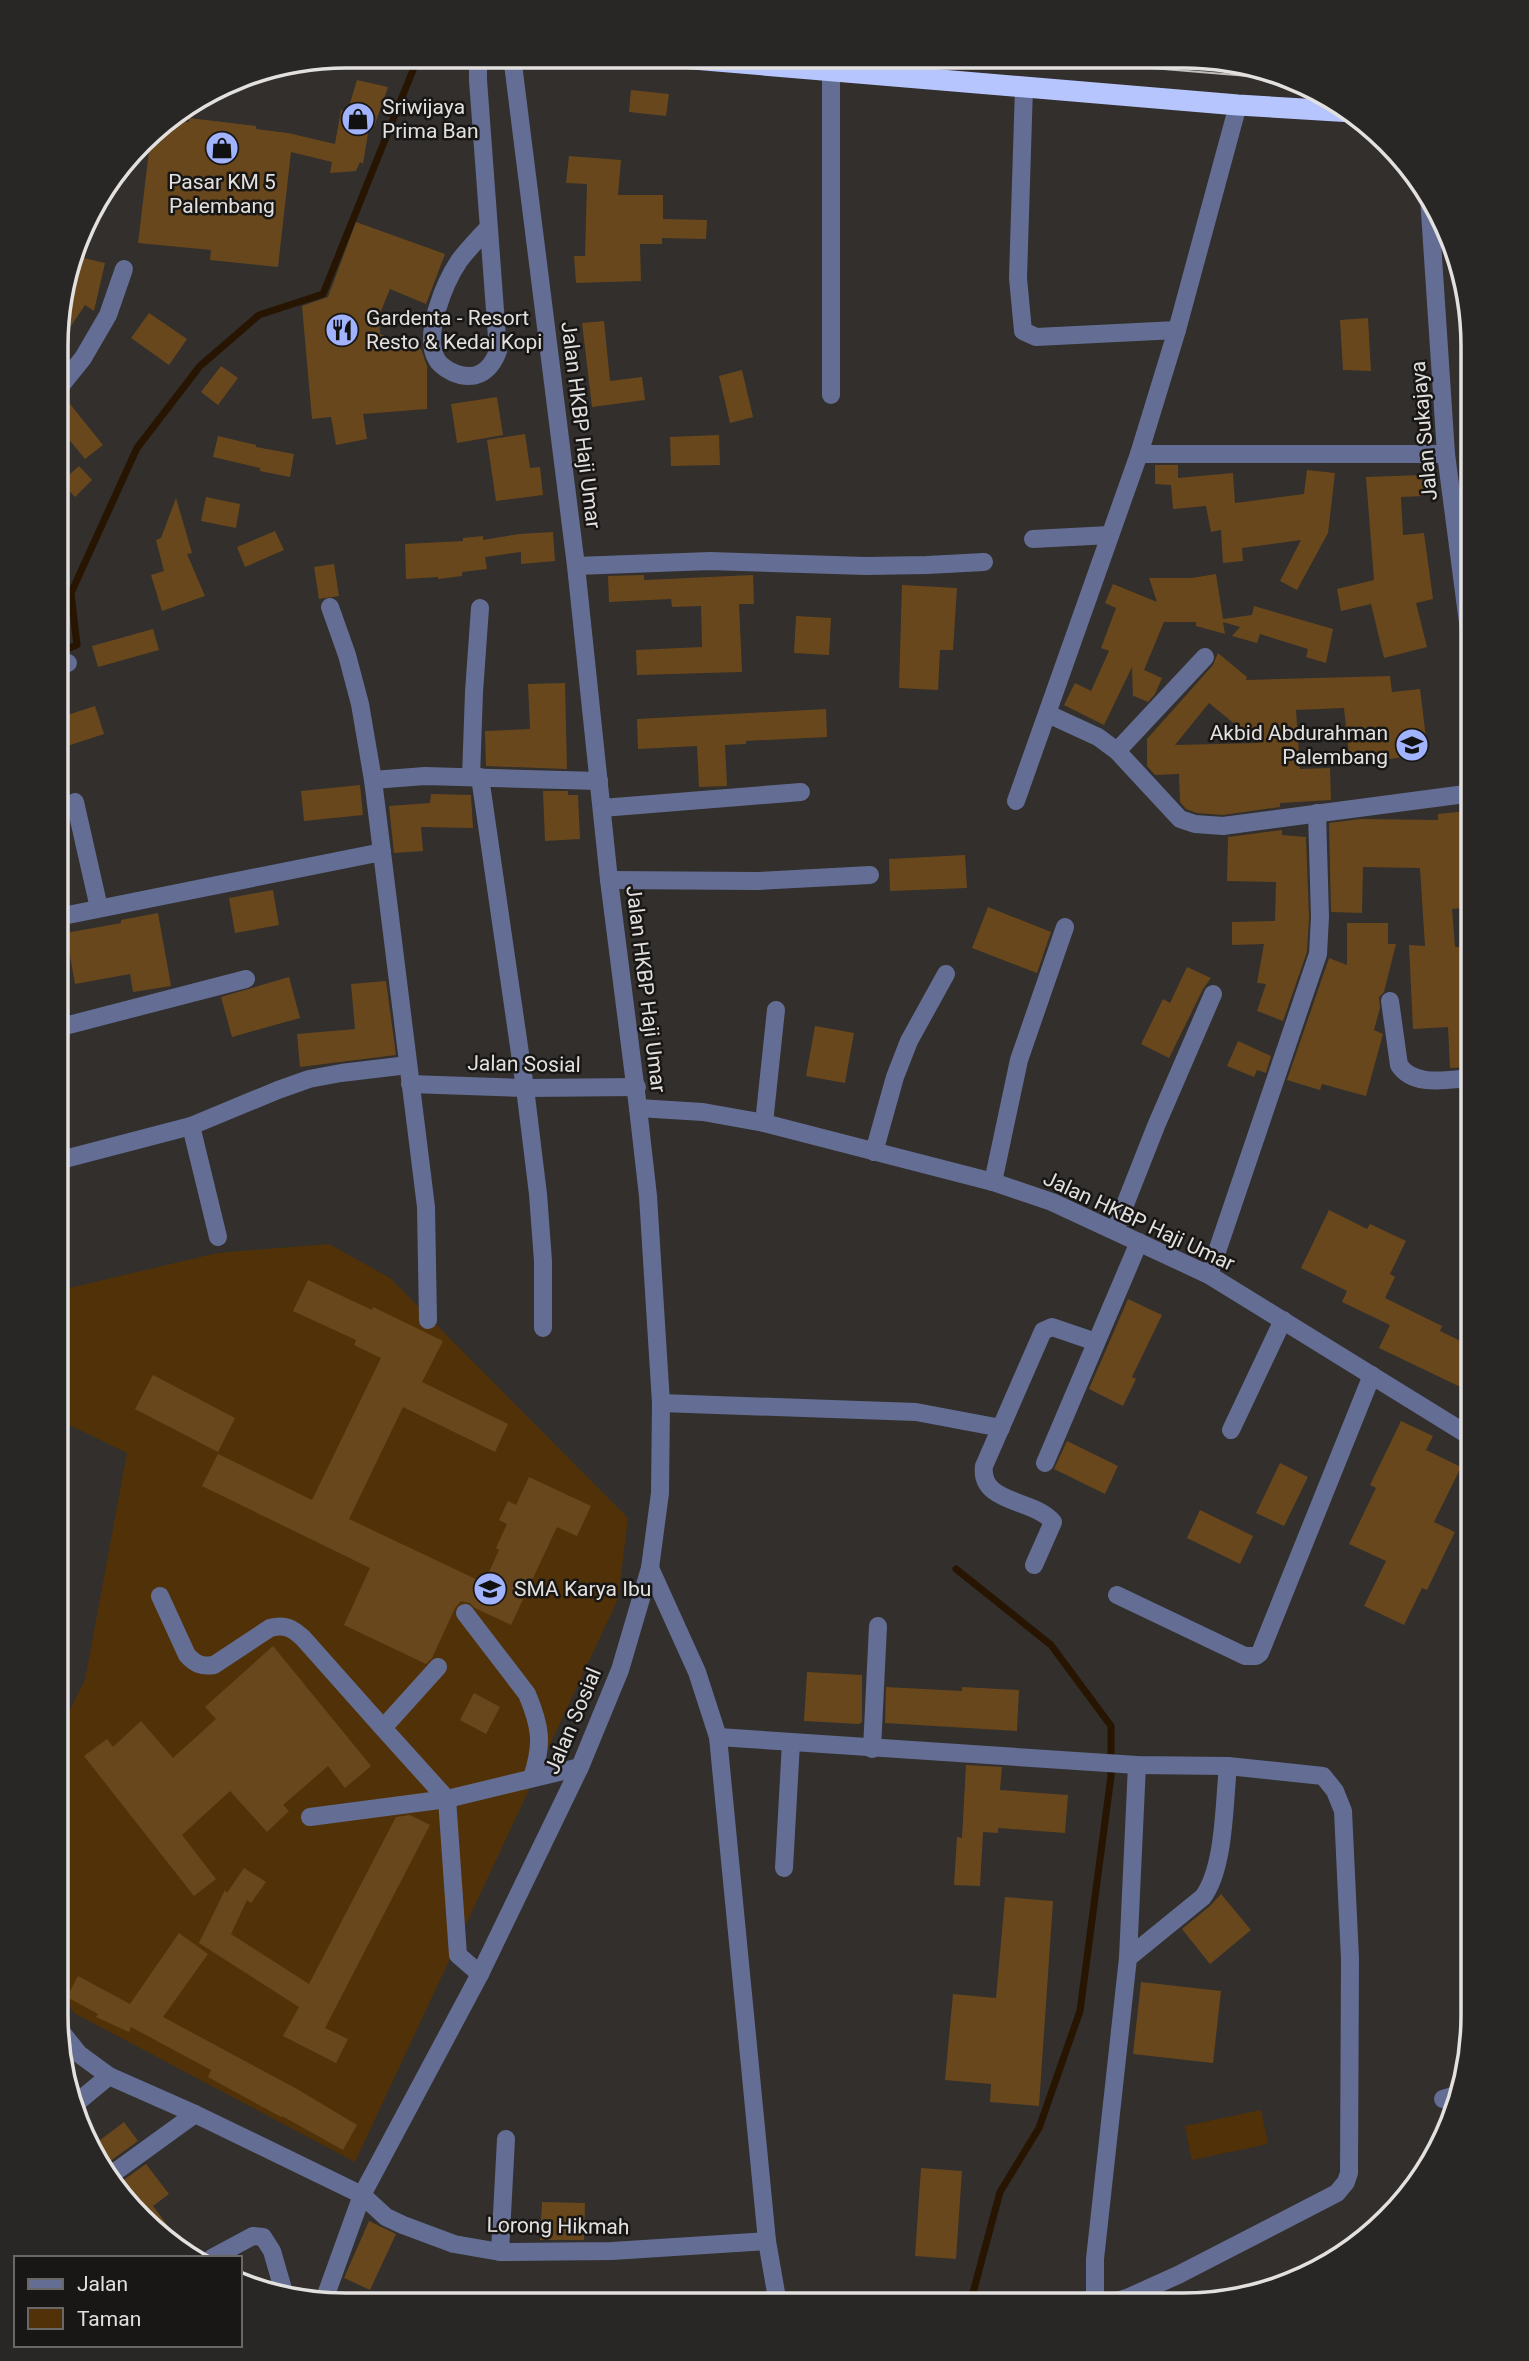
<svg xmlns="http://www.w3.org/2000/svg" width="1529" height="2361" font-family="Roboto,sans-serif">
	<rect width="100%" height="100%" fill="#322f2c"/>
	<g fill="#513208">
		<polygon points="329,1244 390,1278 628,1518 618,1599 355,2162 74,2013 56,1980 56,1738 85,1680 127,1453 57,1419 57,1291 217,1253"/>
		<polygon points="1261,2110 1268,2144 1192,2160 1185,2126"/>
	</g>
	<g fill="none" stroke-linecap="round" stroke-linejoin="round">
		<g stroke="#271501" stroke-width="7">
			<polyline points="58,652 77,645 71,593 137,448 200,366 259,315 323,294 413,70"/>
			<polyline points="956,1569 1051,1645 1111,1726 1111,1776 1080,2011 1039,2128 1000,2192 970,2304"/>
		</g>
	</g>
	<g fill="#69471c" fill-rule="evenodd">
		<polygon points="357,80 388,87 374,127 369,127 363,164 360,162 356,171 330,173 332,162 291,152 278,267 210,260 211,250 138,243 151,134 155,128 169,120 189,122 189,118 256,126 256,129 288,133 335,144 341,110 348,110"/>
		<polygon points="631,90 669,94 666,116 629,112"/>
		<polygon points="569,156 621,160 618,195 663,195 663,219 707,220 706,239 662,238 662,244 640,244 641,281 576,283 574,256 585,256 587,184 566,183"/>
		<polygon points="356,222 445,254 426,304 390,289 379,316 380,334 421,349 427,366 427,409 363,414 367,439 336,445 331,417 312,419 302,306 328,297"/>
		<polygon points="75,256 105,263 94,311 85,305 71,326 58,323 58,309"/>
		<polygon points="149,313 187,339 169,365 131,338"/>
		<polygon points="1368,318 1371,371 1343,370 1340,320"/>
		<polygon points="604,321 610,381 642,377 645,400 592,407 582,323"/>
		<polygon points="221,366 238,378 218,405 201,392"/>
		<polygon points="742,370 753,417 730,423 719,376"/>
		<polygon points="497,397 503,435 457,443 451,404"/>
		<polygon points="70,404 103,445 85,459 58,426 58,414"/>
		<polygon points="525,434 530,468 540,467 543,495 496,501 487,440"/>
		<polygon points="719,435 720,465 671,466 670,437"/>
		<polygon points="218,436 256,445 256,447 294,454 290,477 260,471 260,468 213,457"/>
		<polygon points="1155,465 1178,465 1178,478 1233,473 1235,503 1304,494 1307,470 1335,473 1328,533 1297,590 1280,581 1301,540 1242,548 1243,561 1223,563 1221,530 1211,532 1206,506 1173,509 1171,485 1155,484"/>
		<polygon points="79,466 92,480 75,497 61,482"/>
		<polygon points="1423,475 1424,496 1401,497 1403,535 1424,533 1433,599 1416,603 1427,647 1384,658 1371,604 1341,611 1337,589 1374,580 1366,477"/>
		<polygon points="206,497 240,504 236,528 201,521"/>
		<polygon points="176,498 192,553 187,554 205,596 162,611 151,575 164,571 156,540 161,538"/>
		<polygon points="275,531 284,550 245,567 237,547"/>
		<polygon points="553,532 555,561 521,564 521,552 485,557 487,569 462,572 462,576 438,579 438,577 406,579 405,544 463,541 463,538 483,536 483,540 519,534"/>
		<polygon points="334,564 339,596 319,599 314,567"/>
		<polygon points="1216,574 1223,619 1252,615 1254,606 1333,629 1326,663 1306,657 1308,649 1260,634 1257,643 1232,636 1240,627 1223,622 1225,634 1196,626 1196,622 1164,622 1144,670 1162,678 1155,694 1148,702 1134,696 1133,698 1132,667 1104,725 1064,705 1075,683 1091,691 1109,651 1101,648 1116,608 1105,603 1113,584 1157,602 1149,578 1192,578"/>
		<polygon points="644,575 644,580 753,575 754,604 739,604 742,672 637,675 636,650 702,647 701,606 672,607 671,599 609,602 608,576"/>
		<polygon points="902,585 957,588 953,650 940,650 938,690 899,688"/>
		<polygon points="796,616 831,618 829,655 794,653"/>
		<polygon points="153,629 159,650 98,667 92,646"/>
		<path d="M1218,653L1247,677L1246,680L1390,676L1392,692L1420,689L1428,754L1350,764L1344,708L1296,710L1300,769L1330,768L1331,800L1280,803V807L1223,815L1197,813L1186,809L1180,802L1179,774L1155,775L1147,766V739L1213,665ZM1209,703L1258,743L1175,745Z"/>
		<polygon points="565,683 567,769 486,766 485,731 530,729 528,684"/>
		<polygon points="95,706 104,734 58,749 58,718"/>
		<polygon points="826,709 827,737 746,741 746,744 725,745 727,786 699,787 697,746 638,749 637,719"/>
		<polygon points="360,785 363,815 304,821 301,791"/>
		<polygon points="543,791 568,791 568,795 578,795 580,839 545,841"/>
		<polygon points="431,794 471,795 473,828 421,827 423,851 394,853 389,806 430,803"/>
		<polygon points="1467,811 1473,872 1473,907 1452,909 1455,947 1468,947 1467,973 1462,973 1466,1034 1473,1034 1473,1067 1450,1068 1448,1027 1413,1029 1409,945 1425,946 1420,868 1363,867 1362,913 1331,912 1329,823 1361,819 1438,820 1438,814"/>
		<polygon points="1282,830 1282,835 1306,837 1309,917 1307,952 1283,1021 1257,1011 1266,984 1257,983 1264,944 1232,945 1232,922 1275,921 1276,882 1227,881 1228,837"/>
		<polygon points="965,855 967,888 890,891 889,859"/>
		<polygon points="273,890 279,925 235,933 229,898"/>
		<polygon points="988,907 1051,932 1037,973 972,948"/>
		<polygon points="158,913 171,986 133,992 130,974 75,984 66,933 121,923 121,920"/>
		<polygon points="1347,923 1388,923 1388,944 1396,944 1384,992 1379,997 1380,1008 1374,1030 1383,1034 1366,1096 1322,1084 1320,1090 1287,1080 1329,958 1347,965"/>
		<polygon points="1187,967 1211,978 1203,989 1169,1058 1141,1044 1163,999 1170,1003"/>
		<polygon points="289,977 300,1018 232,1037 221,997"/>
		<polygon points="386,981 396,1055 300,1067 297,1034 355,1029 351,984"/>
		<polygon points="815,1026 854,1033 845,1083 806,1076"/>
		<polygon points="1238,1041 1271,1056 1266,1073 1257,1070 1254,1077 1227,1066"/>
		<polygon points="1329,1210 1367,1229 1370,1224 1406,1241 1390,1274 1395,1277 1385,1298 1442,1326 1440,1331 1473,1347 1473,1393 1379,1348 1390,1325 1342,1302 1347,1291 1301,1268"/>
		<polygon points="308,1280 372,1310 373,1307 443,1341 422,1382 508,1424 495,1452 403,1407 349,1519 484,1583 499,1550 496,1548 507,1524 499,1520 508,1501 516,1505 529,1477 591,1506 577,1536 557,1527 511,1625 475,1608 470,1603 461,1601 455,1608 432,1658 426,1664 344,1625 370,1568 202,1486 218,1454 312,1500 381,1358 354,1345 356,1340 293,1311"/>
		<polygon points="1128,1299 1162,1315 1132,1377 1136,1379 1123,1406 1089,1389"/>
		<polygon points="153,1375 235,1418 218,1452 135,1409"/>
		<polygon points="1401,1421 1433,1436 1426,1450 1461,1467 1434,1522 1455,1532 1427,1590 1422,1588 1404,1625 1364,1606 1386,1561 1349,1544 1376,1488 1370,1485"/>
		<polygon points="1067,1441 1118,1466 1105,1494 1054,1469"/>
		<polygon points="1280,1463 1308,1477 1284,1526 1256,1513"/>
		<polygon points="1200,1510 1253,1536 1240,1564 1187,1538"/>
		<polygon points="273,1646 371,1766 345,1788 328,1766 283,1805 289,1811 267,1832 230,1791 182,1835 216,1879 194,1896 84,1756 107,1739 113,1747 141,1721 173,1758 216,1719 205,1707"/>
		<polygon points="807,1672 862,1675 862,1722 859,1724 804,1721"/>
		<polygon points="886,1687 962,1691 962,1687 1019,1690 1017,1731 885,1723"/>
		<polygon points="474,1693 500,1707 486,1734 460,1720"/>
		<polygon points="966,1765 1002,1767 1000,1790 1068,1795 1065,1833 998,1828 998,1833 983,1832 980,1886 954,1885 957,1837 962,1838"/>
		<polygon points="410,1815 430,1825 325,2028 348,2039 336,2063 283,2036 299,2007 199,1943 225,1890 227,1893 244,1868 266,1882 251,1903 247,1900 231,1934 309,1984 396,1817"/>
		<polygon points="1221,1894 1251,1930 1210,1964 1182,1929 1210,1906"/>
		<polygon points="1005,1897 1053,1901 1039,2106 990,2102 991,2084 945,2080 953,1994 996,1998"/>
		<polygon points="179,1933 208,1954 163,2017 297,2089 357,2125 343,2150 282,2116 281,2117 208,2077 211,2070 131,2027 129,2032 96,2017 98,2014 67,1997 78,1976 130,2004"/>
		<polygon points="1141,1982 1221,1991 1213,2063 1133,2054"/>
		<polygon points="124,2122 138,2141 102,2167 91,2147"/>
		<polygon points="146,2164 169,2194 153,2206 174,2234 166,2241 114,2187"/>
		<polygon points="921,2168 962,2171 956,2259 915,2256"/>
		<polygon points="542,2202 585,2203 584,2240 540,2240"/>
		<polygon points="369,2221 396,2234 370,2290 344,2278"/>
	</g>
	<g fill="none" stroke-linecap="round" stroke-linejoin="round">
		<g stroke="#646e94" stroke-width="18">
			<path d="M478,56V80L498,351C490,373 474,382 452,372C446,369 439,365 436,358C423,334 445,282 459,261C468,249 478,239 488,228"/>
			<polyline points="512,56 576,566 609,880 638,1108 703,1112 764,1123 993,1182 1052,1202 1209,1275 1473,1438"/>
			<polyline points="1024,87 1018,278 1023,331 1036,337 1177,330"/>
			<polyline points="1429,197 1446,454 1473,661"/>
			<polyline points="58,389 83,358 108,315 124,269"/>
			<polyline points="831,395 831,69"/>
			<polyline points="1139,454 1446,454"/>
			<polyline points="1033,539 1110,535"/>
			<polyline points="576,566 710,561 866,566 927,565 984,562"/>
			<polyline points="330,607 347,655 360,704 373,780 426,1207 428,1320"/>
			<polyline points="58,667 68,663"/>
			<polyline points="1048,714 1098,737 1117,751 1180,819 1195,824 1223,826 1473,793"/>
			<polyline points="1117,751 1205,657"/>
			<polyline points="471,777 474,692 480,608"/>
			<polyline points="480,777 525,1088 538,1194 543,1261 543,1328"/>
			<polyline points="373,780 425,776 599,781"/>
			<polyline points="1016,801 1139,454 1177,330 1238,105"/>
			<polyline points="75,802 99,908"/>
			<polyline points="602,808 801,792"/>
			<polyline points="609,880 758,881 870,875"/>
			<polyline points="58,917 382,852"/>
			<path d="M1390,1001L1399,1065C1414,1088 1449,1079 1473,1078"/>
			<polyline points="57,1028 246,979"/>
			<polyline points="410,1084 525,1088 637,1087"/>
			<polyline points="764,1123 776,1010"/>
			<polyline points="191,1126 218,1237"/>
			<polyline points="874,1152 895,1077 909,1041 946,974"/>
			<polyline points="57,1161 191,1126 278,1090 309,1079 341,1073 408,1065"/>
			<polyline points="993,1182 1019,1060 1065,927"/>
			<polyline points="1115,1230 1156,1126 1213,994"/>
			<polyline points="1209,1275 1318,954 1320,917 1317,813"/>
			<polyline points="661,1403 916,1412 1001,1428"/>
			<polyline points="1231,1430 1283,1320"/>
			<polyline points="1045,1463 1139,1242"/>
			<path d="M1034,1565L1053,1522C1035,1499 979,1504 984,1466L1043,1331L1052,1327L1096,1342"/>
			<polyline points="650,1568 697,1672 718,1737 767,2241 778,2304"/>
			<polyline points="1117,1595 1245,1656 1256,1656 1260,1653 1372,1375"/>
			<path d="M160,1596L187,1655C195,1664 202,1667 214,1665L270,1628C285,1624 292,1628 303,1638L383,1728"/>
			<path d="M465,1613L527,1694C541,1727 543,1744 532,1778"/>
			<polyline points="438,1667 383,1728 447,1799 458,1955 480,1974"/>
			<polyline points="718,1737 1137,1765 1228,1766 1323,1776 1335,1791 1343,1811 1350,1959 1349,2173 1346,2182 1337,2193 1178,2275 1127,2298 1102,2305"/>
			<polyline points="872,1749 878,1626"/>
			<polyline points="310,1817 447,1799 580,1767"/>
			<polyline points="784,1868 791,1743"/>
			<path d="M1128,1958L1203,1897C1225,1867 1224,1803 1228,1766"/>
			<polyline points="59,2029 79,2054 109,2076 195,2114 362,2195 386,2217 403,2225 454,2244 500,2252 612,2251 767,2241"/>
			<polyline points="1443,2099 1460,2094"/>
			<polyline points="74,2105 109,2076"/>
			<polyline points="108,2177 195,2114"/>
			<polyline points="500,2252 506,2139"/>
			<polyline points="212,2258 253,2236 263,2237 272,2251 285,2296"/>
			<polyline points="323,2303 362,2195 480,1974 580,1767 620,1670 650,1568 660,1493 661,1403 648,1196 638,1108"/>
			<polyline points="1095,2305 1095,2259 1128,1958 1137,1765"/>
		</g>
		<polyline stroke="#b7c5fe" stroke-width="21" points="669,57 1238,105 1353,112"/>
		<g stroke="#c0bebc" stroke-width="2">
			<polyline points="1031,58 1296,80"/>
			<polyline points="1176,58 1239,64"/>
		</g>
	</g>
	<defs>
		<symbol id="shop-disc" viewBox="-11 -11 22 22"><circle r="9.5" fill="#a1b3fd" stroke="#191716"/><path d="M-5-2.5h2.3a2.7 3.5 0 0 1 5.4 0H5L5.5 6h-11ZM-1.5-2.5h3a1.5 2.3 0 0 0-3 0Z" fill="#111"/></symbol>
		<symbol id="restaurant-disc" viewBox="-11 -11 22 22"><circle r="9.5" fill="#a1b3fd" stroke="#191716"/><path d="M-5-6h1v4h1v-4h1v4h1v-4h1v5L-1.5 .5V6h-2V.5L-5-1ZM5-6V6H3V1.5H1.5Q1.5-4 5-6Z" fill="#111"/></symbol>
		<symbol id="university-disc" viewBox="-11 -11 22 22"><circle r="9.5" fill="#a1b3fd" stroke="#191716"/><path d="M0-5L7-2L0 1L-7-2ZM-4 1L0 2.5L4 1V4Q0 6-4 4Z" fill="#111"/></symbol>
		<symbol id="school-disc" viewBox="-11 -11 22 22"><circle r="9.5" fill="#a1b3fd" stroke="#191716"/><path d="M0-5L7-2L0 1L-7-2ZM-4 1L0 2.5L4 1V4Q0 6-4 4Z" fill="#111"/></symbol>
	</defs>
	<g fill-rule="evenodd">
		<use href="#shop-disc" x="339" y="100" width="38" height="38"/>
		<use href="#shop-disc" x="203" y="129" width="38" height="38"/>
		<use href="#restaurant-disc" x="323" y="311" width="38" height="38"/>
		<use href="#university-disc" x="1393" y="726" width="38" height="38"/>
		<use href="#school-disc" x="471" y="1570" width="38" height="38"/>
	</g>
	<g text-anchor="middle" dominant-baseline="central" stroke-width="5" stroke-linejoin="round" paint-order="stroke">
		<g font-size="21" fill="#e3e1df" stroke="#191716" text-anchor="start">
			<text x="382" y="107">Sriwijaya<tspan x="382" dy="24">Prima Ban</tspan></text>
			<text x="222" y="182" text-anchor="middle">Pasar KM 5<tspan x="222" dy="24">Palembang</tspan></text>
			<text x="366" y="318">Gardenta - Resort<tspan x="366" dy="24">Resto &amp; Kedai Kopi</tspan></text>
			<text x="1388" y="733" text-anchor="end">Akbid Abdurahman<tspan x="1388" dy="24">Palembang</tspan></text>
			<text x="514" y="1589">SMA Karya Ibu</text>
		</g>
		<g font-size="21" fill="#e3e1df" stroke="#191716">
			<text transform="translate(581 425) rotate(83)">Jalan HKBP Haji Umar</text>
			<text transform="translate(1424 431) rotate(-95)">Jalan Sukajaya</text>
			<text transform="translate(646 989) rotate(83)">Jalan HKBP Haji Umar</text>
			<text transform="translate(524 1064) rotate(1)">Jalan Sosial</text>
			<text transform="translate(1139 1221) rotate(25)">Jalan HKBP Haji Umar</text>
			<text transform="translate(573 1721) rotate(-67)">Jalan Sosial</text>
			<text transform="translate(558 2226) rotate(1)">Lorong Hikmah</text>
		</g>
	</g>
	<path d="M0 0H1529V2361H0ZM346 68H1183A278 278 0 0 1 1461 346V2015A278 278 0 0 1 1183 2293H346A278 278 0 0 1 68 2015V346A278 278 0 0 1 346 68Z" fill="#292726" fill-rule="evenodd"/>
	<path fill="none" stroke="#e3e1df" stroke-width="3.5" d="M346 68H1183A278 278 0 0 1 1461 346V2015A278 278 0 0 1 1183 2293H346A278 278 0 0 1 68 2015V346A278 278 0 0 1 346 68Z"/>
	<rect x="14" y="2256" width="228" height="91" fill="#191716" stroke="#6a6866" stroke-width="2"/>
	<rect x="28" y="2279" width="35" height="10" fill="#646e94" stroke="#6a6866" stroke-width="2"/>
	<text x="77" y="2291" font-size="21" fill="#e3e1df">Jalan</text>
	<rect x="28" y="2308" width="35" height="21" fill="#513208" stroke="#6a6866" stroke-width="2"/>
	<text x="77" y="2326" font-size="21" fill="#e3e1df">Taman</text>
</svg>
